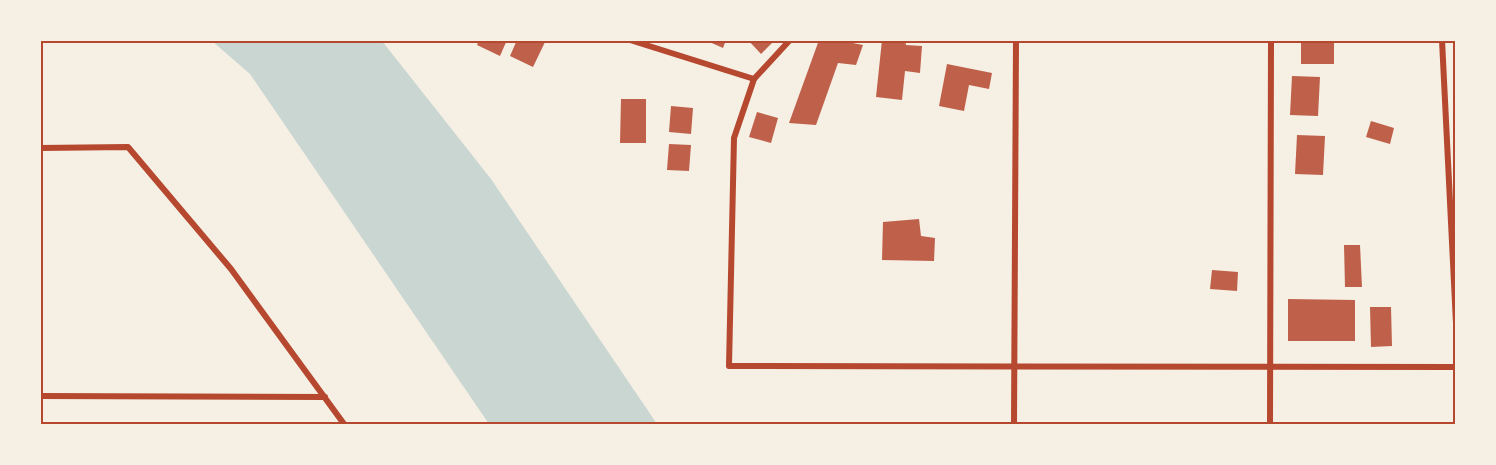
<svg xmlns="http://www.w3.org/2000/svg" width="1496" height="465" font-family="'Playfair Display',serif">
	<rect width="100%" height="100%" fill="#f6efe4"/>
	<polygon fill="#c9d6d2" points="212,41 382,41 491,179 657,424 489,424 250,74"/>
	<g fill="#bf614a">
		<polygon points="479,40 507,40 500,56 477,45"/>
		<polygon points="517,40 546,40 533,67 510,56"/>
		<polygon points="705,40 726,40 723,48"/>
		<polygon points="748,40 775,40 761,54"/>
		<polygon points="819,40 837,40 863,45 856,65 838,63 816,125 789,123"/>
		<polygon points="882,40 905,40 906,45 922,46 920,73 905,71 902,100 876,97"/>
		<polygon points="1301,42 1334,43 1334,64 1301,64"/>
		<polygon points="947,64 992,73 989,89 969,85 964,111 939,106"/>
		<polygon points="1292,76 1320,77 1318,116 1290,115"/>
		<polygon points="621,99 646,99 646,143 620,143"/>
		<polygon points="671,106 693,108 691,134 669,132"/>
		<polygon points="757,112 778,118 771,143 749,137"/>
		<polygon points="1371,121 1394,128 1390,144 1366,137"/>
		<polygon points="1297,135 1325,136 1323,175 1295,174"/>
		<polygon points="669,144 691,145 689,171 667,170"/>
		<polygon points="919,219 921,236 935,238 934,261 882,260 883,222"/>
		<polygon points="1344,245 1360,245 1362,287 1345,287"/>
		<polygon points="1212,270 1238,272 1237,291 1210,289"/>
		<polygon points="1288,299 1355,300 1355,341 1288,341"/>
		<polygon points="1370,307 1391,307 1392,346 1371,347"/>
	</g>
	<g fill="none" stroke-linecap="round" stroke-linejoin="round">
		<g stroke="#b5482f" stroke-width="6">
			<polyline points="630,40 754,79 790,40"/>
			<polyline points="1442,40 1456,323"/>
			<polyline points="754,79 734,138 729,366 1456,367"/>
			<polyline points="40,148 128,147 231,269 344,424"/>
			<polyline points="40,396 325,397"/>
			<polyline points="1014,424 1016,40"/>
			<polyline points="1270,424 1271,40"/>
		</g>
	</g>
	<rect width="1496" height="465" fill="none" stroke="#f6efe4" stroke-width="84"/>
	<rect x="42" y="42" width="1412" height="381" fill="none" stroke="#b5482f" stroke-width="2"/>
</svg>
